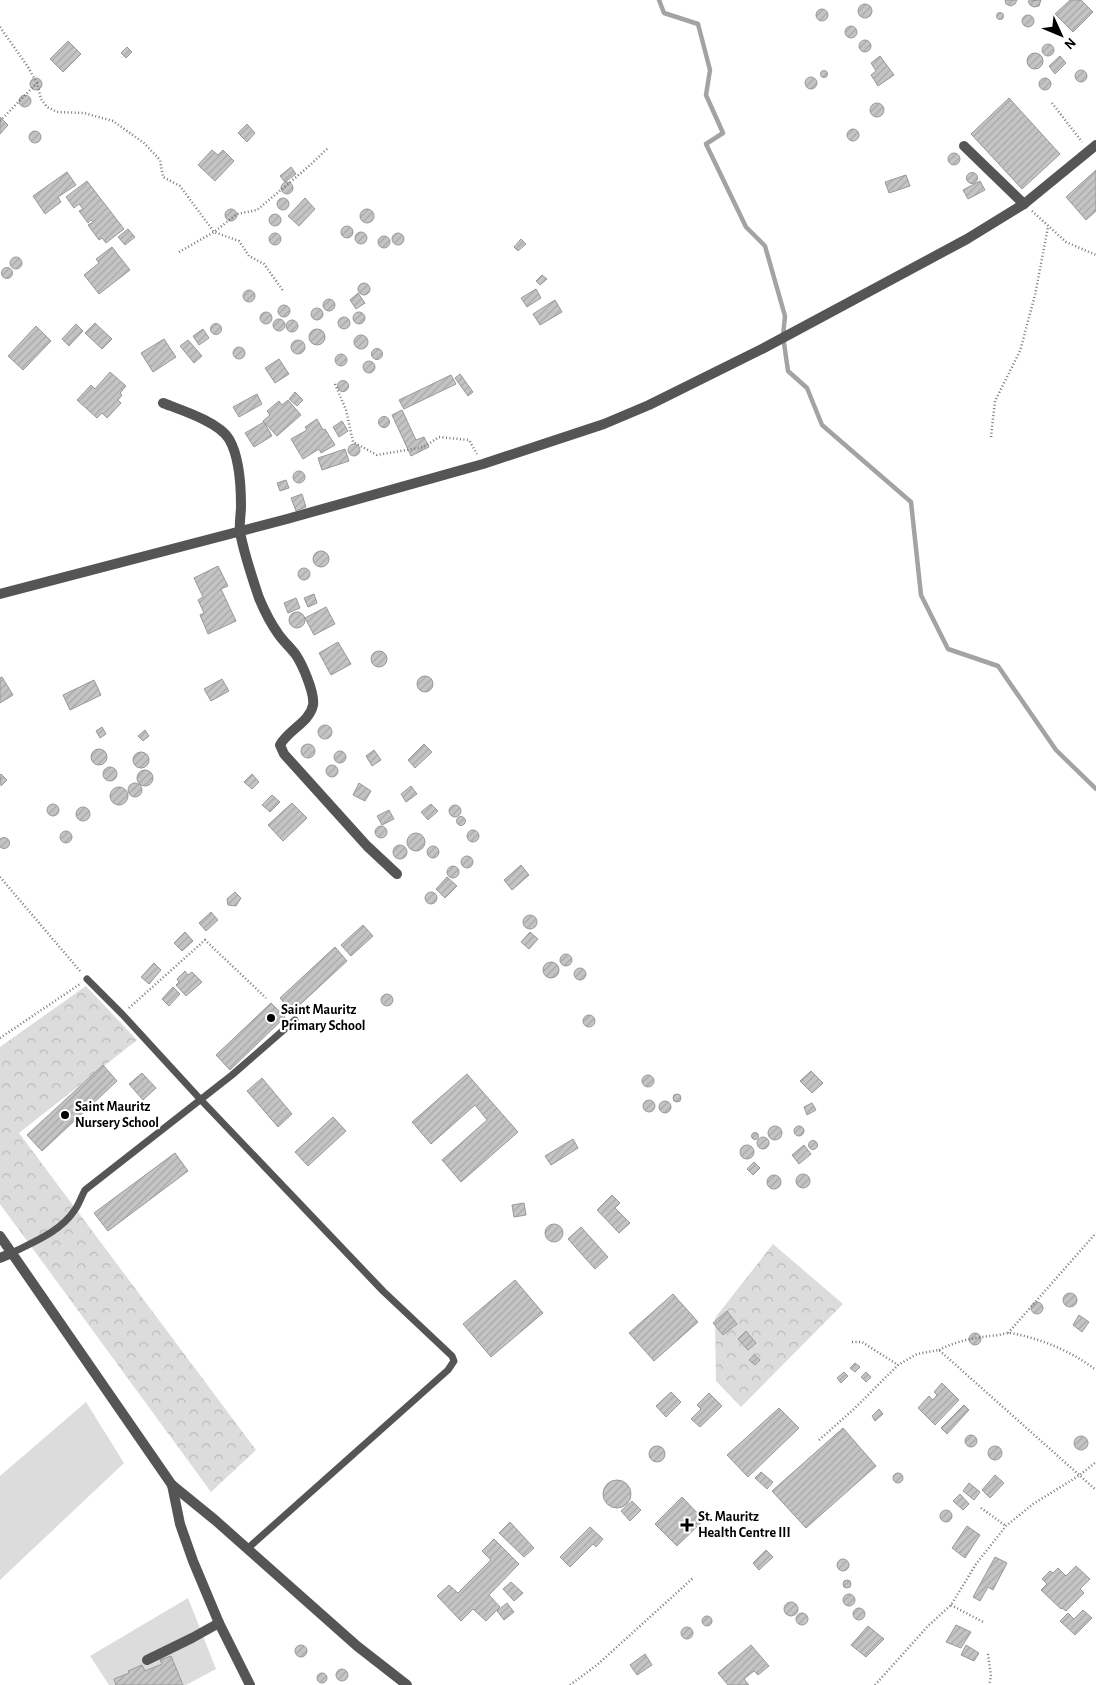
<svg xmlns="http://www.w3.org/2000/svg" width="1096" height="1685" font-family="'Alegreya Sans',sans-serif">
	<defs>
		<pattern id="forest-crowns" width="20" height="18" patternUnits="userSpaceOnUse" patternTransform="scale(1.25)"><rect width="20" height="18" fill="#dcdcdc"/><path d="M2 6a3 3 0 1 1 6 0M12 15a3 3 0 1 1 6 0" fill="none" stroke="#bbb"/></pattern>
		<pattern id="building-hatch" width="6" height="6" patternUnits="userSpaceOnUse" patternTransform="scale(1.25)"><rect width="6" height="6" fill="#c4c4c4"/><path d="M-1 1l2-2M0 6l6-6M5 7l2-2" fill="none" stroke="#a7a7a7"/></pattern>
	</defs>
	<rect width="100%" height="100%" fill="#fff"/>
	<g fill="url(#forest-crowns)">
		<polygon points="86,986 137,1040 19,1133 256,1450 211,1492 0,1204 0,1047"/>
		<polygon points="773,1244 843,1304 741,1407 716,1381 715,1318"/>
	</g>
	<g fill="#dcdcdc">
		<polygon points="86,1402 124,1463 0,1580 0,1476"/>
		<polygon points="188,1598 216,1669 186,1685 109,1685 90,1656"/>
	</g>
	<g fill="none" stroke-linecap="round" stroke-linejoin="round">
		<polyline stroke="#a3a3a3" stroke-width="4.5" points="659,0 664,13 698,24 710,70 706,95 723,133 706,144 746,227 765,246 785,316 783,336 788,371 807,388 822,425 911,502 921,595 948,649 998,666 1056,750 1096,789"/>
	</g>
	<g fill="url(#building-hatch)" stroke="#999">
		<polygon points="1005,0 1017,0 1015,4 1011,6 1006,4"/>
		<polygon points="1041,0 1039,6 1034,7 1030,5 1028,1"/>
		<polygon points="1070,0 1081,0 1093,12 1073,32 1055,14"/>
		<circle cx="865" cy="11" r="7"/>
		<circle cx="822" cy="15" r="6"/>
		<circle cx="1000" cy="16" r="3.5"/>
		<circle cx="1028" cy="21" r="6"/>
		<circle cx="851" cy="32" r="6"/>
		<circle cx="865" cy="46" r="6"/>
		<polygon points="68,41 81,54 63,72 50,59"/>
		<circle cx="1048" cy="50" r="6"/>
		<polygon points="127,47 132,52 126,58 121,53"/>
		<circle cx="1035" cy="61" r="8"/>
		<polygon points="880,56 894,75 878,86 871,75 876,71 871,63"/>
		<polygon points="1060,56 1066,63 1055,74 1049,66"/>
		<circle cx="1081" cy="76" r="6"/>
		<circle cx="824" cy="74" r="3.5"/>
		<circle cx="811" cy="83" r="6"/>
		<circle cx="1045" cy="84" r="6"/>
		<circle cx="36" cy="84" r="6"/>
		<circle cx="25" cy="101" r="6"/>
		<polygon points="1009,98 1060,154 1022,189 971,134"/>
		<circle cx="877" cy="110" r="7"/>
		<polygon points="0,117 8,125 0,134"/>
		<polygon points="247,124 255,133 247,142 238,133"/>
		<circle cx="853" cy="135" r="6"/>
		<circle cx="35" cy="137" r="6"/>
		<polygon points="212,150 218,155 223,150 234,161 215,181 198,165"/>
		<circle cx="954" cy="159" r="6"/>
		<polygon points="291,167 296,174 285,182 280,176"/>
		<polygon points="1096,170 1096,211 1086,220 1066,197"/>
		<polygon points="67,172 76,185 58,197 61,202 45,214 33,196"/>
		<circle cx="972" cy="178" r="5.5"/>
		<polygon points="906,175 910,186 889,193 885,182"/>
		<polygon points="87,181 124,229 106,243 102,238 99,240 88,225 93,222 91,220 88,223 79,211 83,209 79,204 74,208 66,197"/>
		<polygon points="980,181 985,190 968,199 963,190"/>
		<circle cx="287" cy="188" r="6"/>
		<polygon points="305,198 315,209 299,226 288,216"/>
		<circle cx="283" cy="204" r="6"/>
		<circle cx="367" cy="216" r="7"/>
		<circle cx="231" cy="215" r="6"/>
		<circle cx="275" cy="220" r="6"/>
		<circle cx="347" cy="232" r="6"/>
		<polygon points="128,229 135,237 125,245 118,237"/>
		<circle cx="361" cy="238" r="6"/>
		<circle cx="398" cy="239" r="6"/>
		<circle cx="275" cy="239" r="6"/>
		<circle cx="384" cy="242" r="6"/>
		<polygon points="521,239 526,244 518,251 514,247"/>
		<polygon points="112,247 130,270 99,294 84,275 99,263 96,259"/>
		<circle cx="16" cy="263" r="6"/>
		<circle cx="7" cy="273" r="5.5"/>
		<polygon points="542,275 547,279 540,285 536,281"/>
		<circle cx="364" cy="289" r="6"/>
		<polygon points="536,289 541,298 527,307 521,298"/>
		<circle cx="249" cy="296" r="6"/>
		<polygon points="358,293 365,303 356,309 350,300"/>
		<circle cx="329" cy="305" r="6"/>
		<polygon points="555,300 562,312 540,325 533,314"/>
		<circle cx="284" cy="311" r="6"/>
		<circle cx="317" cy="314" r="6"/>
		<circle cx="266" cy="318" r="6"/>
		<circle cx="359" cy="318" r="6"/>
		<circle cx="344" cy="323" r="6"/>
		<circle cx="279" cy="325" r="6"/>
		<circle cx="292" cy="326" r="6"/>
		<polygon points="95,323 112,339 102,349 85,333"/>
		<circle cx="216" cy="329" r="5.5"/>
		<polygon points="76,324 83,331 69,346 62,339"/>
		<polygon points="36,326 51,341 23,370 8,356"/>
		<polygon points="203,329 209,338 199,345 193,336"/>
		<circle cx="317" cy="337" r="8"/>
		<circle cx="361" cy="342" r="7"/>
		<polygon points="164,339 176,357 153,372 141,353"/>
		<circle cx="298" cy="347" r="7"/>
		<polygon points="188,340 202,356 194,363 180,346"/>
		<circle cx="239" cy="353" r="6"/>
		<circle cx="377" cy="354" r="5.5"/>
		<circle cx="341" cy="360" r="6"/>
		<polygon points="279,359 289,374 275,383 265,368"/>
		<circle cx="369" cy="367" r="6"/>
		<polygon points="110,372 126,386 120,393 122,395 118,400 121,403 107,418 102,413 97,418 77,400 91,385 95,389"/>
		<polygon points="460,374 473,392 468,396 455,378"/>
		<polygon points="451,375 456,384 404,409 399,400"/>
		<circle cx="343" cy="386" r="5.5"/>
		<polygon points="295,392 303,400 297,406 289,399"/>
		<polygon points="257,394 262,404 239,417 233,407"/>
		<polygon points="288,400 301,415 277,436 263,421 270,415 267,411 279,401 282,405"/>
		<polygon points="402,410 416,440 424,437 429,447 411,456 392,415"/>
		<circle cx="384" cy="422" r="5.5"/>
		<polygon points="317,419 323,430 325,429 335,445 321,453 319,449 303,459 291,439 307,430 305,427"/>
		<polygon points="342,421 348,431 339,437 333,427"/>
		<polygon points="264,422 272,436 254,447 245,433"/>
		<circle cx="354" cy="450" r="6"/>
		<polygon points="345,449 349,461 322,470 318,458"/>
		<circle cx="299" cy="477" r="6"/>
		<polygon points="286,480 289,488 280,491 277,483"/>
		<polygon points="302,494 306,507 296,511 291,498"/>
		<circle cx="321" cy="559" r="8"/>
		<polygon points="218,566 228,586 221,589 236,621 208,634 200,615 204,613 198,600 203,597 194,578"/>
		<circle cx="304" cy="574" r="6"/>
		<polygon points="314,594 317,603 308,607 304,598"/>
		<polygon points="296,598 300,608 288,613 284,603"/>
		<polygon points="326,607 335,624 314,635 305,618"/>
		<circle cx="297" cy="620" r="8"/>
		<polygon points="338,642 351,664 331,675 319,653"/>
		<circle cx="379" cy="659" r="8"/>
		<circle cx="425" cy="684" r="8"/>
		<polygon points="2,677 13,695 0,703 0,678"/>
		<polygon points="222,679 229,691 211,701 204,689"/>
		<polygon points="94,680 101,695 70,710 63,695"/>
		<circle cx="325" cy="732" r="7"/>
		<polygon points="102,727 106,734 100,738 96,731"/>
		<polygon points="145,730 149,736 143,741 138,736"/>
		<polygon points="424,744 432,752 415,768 408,760"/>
		<circle cx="308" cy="751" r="7"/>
		<circle cx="99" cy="757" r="8"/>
		<polygon points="374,750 381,760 372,766 366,756"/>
		<circle cx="340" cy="757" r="6"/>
		<circle cx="141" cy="760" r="8"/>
		<circle cx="332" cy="771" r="6"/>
		<circle cx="110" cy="774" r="7"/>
		<circle cx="145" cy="778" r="8"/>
		<polygon points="1,774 7,780 1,786 0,775"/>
		<polygon points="252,774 259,782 252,789 244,782"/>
		<polygon points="359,783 371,791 365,801 353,795"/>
		<circle cx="135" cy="790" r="7"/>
		<polygon points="411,786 417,794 406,802 401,794"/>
		<circle cx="119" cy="796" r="9"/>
		<polygon points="272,795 280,802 270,812 262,805"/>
		<polygon points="292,803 307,818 283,841 268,825"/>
		<circle cx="53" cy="810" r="6"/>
		<polygon points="431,804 438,811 428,820 421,812"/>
		<circle cx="455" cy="811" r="6"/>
		<circle cx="83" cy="814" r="7"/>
		<polygon points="389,810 394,819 382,825 377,816"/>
		<circle cx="461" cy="821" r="4.5"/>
		<circle cx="381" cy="832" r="6"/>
		<circle cx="473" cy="836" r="6"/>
		<circle cx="66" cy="837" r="6"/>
		<circle cx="416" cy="842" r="9"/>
		<circle cx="4" cy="843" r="5.5"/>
		<circle cx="400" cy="852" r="7"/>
		<circle cx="433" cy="852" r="6"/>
		<circle cx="467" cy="862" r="6"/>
		<polygon points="521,865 529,875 512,890 504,880"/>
		<circle cx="453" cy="872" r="6"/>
		<polygon points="447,877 457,886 445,898 436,889"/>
		<circle cx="431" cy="898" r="6"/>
		<polygon points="235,892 241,898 236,906 228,905 227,899"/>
		<polygon points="211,912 218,920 206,931 199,923"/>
		<circle cx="530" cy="922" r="7"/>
		<polygon points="363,925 373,936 351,956 341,945"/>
		<polygon points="185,932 193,941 182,951 174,943"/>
		<polygon points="530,932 538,939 529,949 521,942"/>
		<polygon points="335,947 347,961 292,1012 280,998"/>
		<circle cx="566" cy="960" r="6"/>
		<circle cx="551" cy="970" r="8"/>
		<polygon points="154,963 161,970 149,984 141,977"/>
		<circle cx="580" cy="974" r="6"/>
		<polygon points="185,971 188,975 192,972 202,982 186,996 176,985 179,982 177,979"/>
		<polygon points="173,987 180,994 169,1006 162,999"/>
		<circle cx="387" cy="1000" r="6"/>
		<polygon points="271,1003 285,1017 230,1070 216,1055"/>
		<circle cx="589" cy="1021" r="6"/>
		<polygon points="103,1065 117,1081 42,1151 27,1135"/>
		<polygon points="811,1071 823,1083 812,1093 800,1081"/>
		<polygon points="142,1073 156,1088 143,1100 129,1084"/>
		<polygon points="467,1074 518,1132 461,1182 442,1160 487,1120 475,1105 431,1144 412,1122"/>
		<circle cx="648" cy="1081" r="6"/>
		<polygon points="262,1078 292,1114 278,1127 247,1091"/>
		<circle cx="677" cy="1098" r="4"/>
		<circle cx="649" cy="1106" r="6"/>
		<circle cx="665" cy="1107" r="6"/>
		<polygon points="812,1103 816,1110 807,1115 804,1107"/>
		<polygon points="333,1117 346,1131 308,1166 295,1152"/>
		<circle cx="799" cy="1131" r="5"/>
		<circle cx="775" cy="1133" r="7"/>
		<circle cx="755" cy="1136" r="3.5"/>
		<circle cx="763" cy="1143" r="6"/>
		<polygon points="573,1139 578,1148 551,1165 545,1156"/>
		<circle cx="813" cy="1145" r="4.5"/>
		<polygon points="804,1145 811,1154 799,1164 792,1155"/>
		<circle cx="747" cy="1152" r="7"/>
		<polygon points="175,1153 188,1171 108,1231 94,1213"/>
		<polygon points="754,1162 760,1168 753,1175 747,1169"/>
		<circle cx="803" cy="1181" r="7"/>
		<circle cx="774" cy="1182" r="7"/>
		<polygon points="612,1195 620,1203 615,1208 630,1223 619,1233 597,1210"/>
		<polygon points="524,1203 526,1215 514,1217 512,1205"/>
		<circle cx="554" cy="1233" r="9"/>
		<polygon points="581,1227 608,1257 595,1269 568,1239"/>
		<polygon points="515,1280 543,1313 491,1357 463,1324"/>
		<circle cx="1070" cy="1300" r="7"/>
		<polygon points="673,1294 698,1322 654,1361 629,1333"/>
		<circle cx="1037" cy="1308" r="6"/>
		<polygon points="727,1311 737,1324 723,1335 713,1323"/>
		<polygon points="1079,1315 1089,1322 1082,1332 1073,1325"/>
		<polygon points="746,1331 756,1343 748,1350 738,1339"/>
		<circle cx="975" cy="1339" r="6"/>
		<polygon points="755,1355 760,1360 755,1365 749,1360"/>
		<polygon points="855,1363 860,1367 855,1372 850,1368"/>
		<polygon points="844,1372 848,1376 841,1383 837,1378"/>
		<polygon points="866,1372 871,1377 866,1382 861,1377"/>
		<polygon points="942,1383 959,1400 935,1425 918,1408 929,1396 933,1400 937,1395 934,1392"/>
		<polygon points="671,1392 681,1402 666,1417 656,1406"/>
		<polygon points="709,1393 722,1406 700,1427 691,1419 701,1409 697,1405"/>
		<polygon points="964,1405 969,1410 947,1434 941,1428"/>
		<polygon points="779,1408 799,1428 748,1477 727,1455"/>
		<polygon points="879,1409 883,1414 875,1421 872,1416"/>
		<polygon points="843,1428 876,1466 806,1528 772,1491"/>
		<circle cx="971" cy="1441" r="6"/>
		<circle cx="1081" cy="1443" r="7"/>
		<circle cx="995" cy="1453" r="7"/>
		<circle cx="657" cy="1454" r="8"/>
		<polygon points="761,1472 773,1482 767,1489 755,1478"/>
		<circle cx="898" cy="1478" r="5"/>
		<polygon points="995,1475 1004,1483 990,1498 982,1490"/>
		<circle cx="617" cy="1494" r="14"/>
		<polygon points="969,1483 980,1492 974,1500 963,1491"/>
		<polygon points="960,1494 969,1504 963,1510 953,1501"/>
		<polygon points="682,1497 704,1520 677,1546 655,1524"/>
		<polygon points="632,1501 641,1510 630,1521 621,1511"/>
		<circle cx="946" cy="1516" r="6"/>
		<polygon points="510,1522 534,1548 524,1557 499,1533"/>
		<polygon points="967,1526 980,1535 965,1558 952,1548"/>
		<polygon points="590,1527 603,1539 596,1547 593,1544 570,1567 560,1557"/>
		<polygon points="494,1539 519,1564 489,1595 500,1607 486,1621 473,1609 461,1621 437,1596 449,1585 458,1593 491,1560 482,1551"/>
		<polygon points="766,1550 773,1557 759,1570 753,1563"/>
		<polygon points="995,1557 1007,1563 993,1590 988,1587 980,1601 973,1597"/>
		<circle cx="843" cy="1565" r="6"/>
		<polygon points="1076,1566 1090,1579 1080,1589 1084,1593 1066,1611 1062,1608 1061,1609 1041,1590 1047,1584 1042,1579 1050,1571 1053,1573 1058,1568 1066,1576"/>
		<circle cx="847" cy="1584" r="4"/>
		<polygon points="511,1582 523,1593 514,1601 503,1589"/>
		<circle cx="849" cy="1600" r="6"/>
		<circle cx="791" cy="1609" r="7"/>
		<polygon points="507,1603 514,1612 504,1620 497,1611"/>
		<circle cx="859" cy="1614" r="6"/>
		<polygon points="1083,1610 1092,1618 1075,1635 1060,1621 1068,1613 1074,1619"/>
		<circle cx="802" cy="1619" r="6"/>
		<circle cx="707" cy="1621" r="5"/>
		<polygon points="956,1625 971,1632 961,1648 946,1642"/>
		<polygon points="868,1626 884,1639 866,1657 851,1645"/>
		<circle cx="687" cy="1633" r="6"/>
		<circle cx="301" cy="1651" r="6"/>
		<polygon points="751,1645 769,1666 758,1675 754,1671 744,1679 749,1685 728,1685 718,1673"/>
		<polygon points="966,1645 979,1653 974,1661 961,1655"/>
		<polygon points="645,1654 652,1665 637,1675 630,1665"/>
		<polygon points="171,1656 183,1685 116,1685 114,1679 129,1673 128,1671 142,1665 145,1671 162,1664 160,1660"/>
		<circle cx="342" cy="1675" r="6"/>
		<circle cx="322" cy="1678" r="5"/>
	</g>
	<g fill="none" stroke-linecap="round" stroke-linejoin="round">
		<g stroke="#777" stroke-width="2.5" stroke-dasharray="1 2.5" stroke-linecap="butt">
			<polyline points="0,27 28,67 37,83 41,99 47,107 57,112 84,113 113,121 144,143 160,160 163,177 180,186 214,232 239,241 249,256 264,264 284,292"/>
			<polyline points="1052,103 1082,142"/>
			<polyline points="0,121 37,83"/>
			<polyline points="1032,211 1066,242 1096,255"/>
			<polyline points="179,252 214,232 237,214 257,210 308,167 328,148"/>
			<polyline points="335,384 346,410 353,442 377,455 424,447 439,437 469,440 477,454"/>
			<polyline points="991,437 995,401 1020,351 1035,295 1048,227"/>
			<polyline points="0,877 80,971"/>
			<polyline points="129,1008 205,940 266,998"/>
			<polyline points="0,1038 80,984"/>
			<polyline points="1008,1333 1096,1233"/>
			<polyline points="852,1342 862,1342 898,1365"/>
			<path d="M939,1350C958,1340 978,1337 999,1335C1003,1334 1007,1333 1011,1333C1042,1339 1071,1351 1096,1370"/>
			<polyline points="819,1440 854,1409 898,1365 917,1354 939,1350 1096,1490"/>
			<polyline points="981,1508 1006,1526"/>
			<polyline points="951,1605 983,1622"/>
			<polyline points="988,1654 991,1676 989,1685"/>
			<polyline points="570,1685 597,1665 693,1578"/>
			<polyline points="875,1685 928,1626 951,1605 976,1564 1006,1526 1033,1504 1080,1475 1096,1462"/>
		</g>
		<g stroke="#555" stroke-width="7">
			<polyline points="87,979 122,1014 201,1100 383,1291 452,1356 454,1361 448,1370 247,1549"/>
			<path d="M12,1253C33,1242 60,1232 74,1211C79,1205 81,1197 85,1190L232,1075L295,1020"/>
		</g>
		<g stroke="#555" stroke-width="10">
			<polyline points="964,146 1024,204"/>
			<path d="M163,403C181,410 219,422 229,439C239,456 241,487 241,506C241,514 239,524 240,532C244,554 252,577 259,598C264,610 271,624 279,635C284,642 291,648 296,655C302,664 315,693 313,705C310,722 288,730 280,745L284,754L367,846L397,874"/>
			<polyline points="0,594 287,519 483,464 604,424 649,405 762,349 967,239 1024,204 1096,145"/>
			<polyline points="0,1236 172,1485 215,1520 357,1646 407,1685"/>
			<polyline points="0,1258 12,1253"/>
			<polyline points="172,1485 180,1524 193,1561 219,1623 250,1685"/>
			<polyline points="147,1660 192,1638 219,1623"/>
		</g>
	</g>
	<g fill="#000" stroke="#fff" stroke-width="2">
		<circle cx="271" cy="1018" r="5"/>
		<circle cx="65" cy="1115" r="5"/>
		<path d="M684.5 1517.5h5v5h5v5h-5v5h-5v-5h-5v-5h5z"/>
	</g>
	<g text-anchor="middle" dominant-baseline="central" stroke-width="4.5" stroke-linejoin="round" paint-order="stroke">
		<g font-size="14" font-weight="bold" fill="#000" stroke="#fff" text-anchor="start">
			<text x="281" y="1010">Saint Mauritz<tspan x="281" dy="16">Primary School</tspan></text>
			<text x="75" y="1107">Saint Mauritz<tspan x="75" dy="16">Nursery School</tspan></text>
			<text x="698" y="1517">St. Mauritz<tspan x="698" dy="16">Health Centre III</tspan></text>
		</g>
	</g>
	<g transform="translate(1061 35) rotate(134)" stroke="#ffffff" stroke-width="4" paint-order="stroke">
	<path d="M0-4L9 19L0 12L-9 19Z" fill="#000000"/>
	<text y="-8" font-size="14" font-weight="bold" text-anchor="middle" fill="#000000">N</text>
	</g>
</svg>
